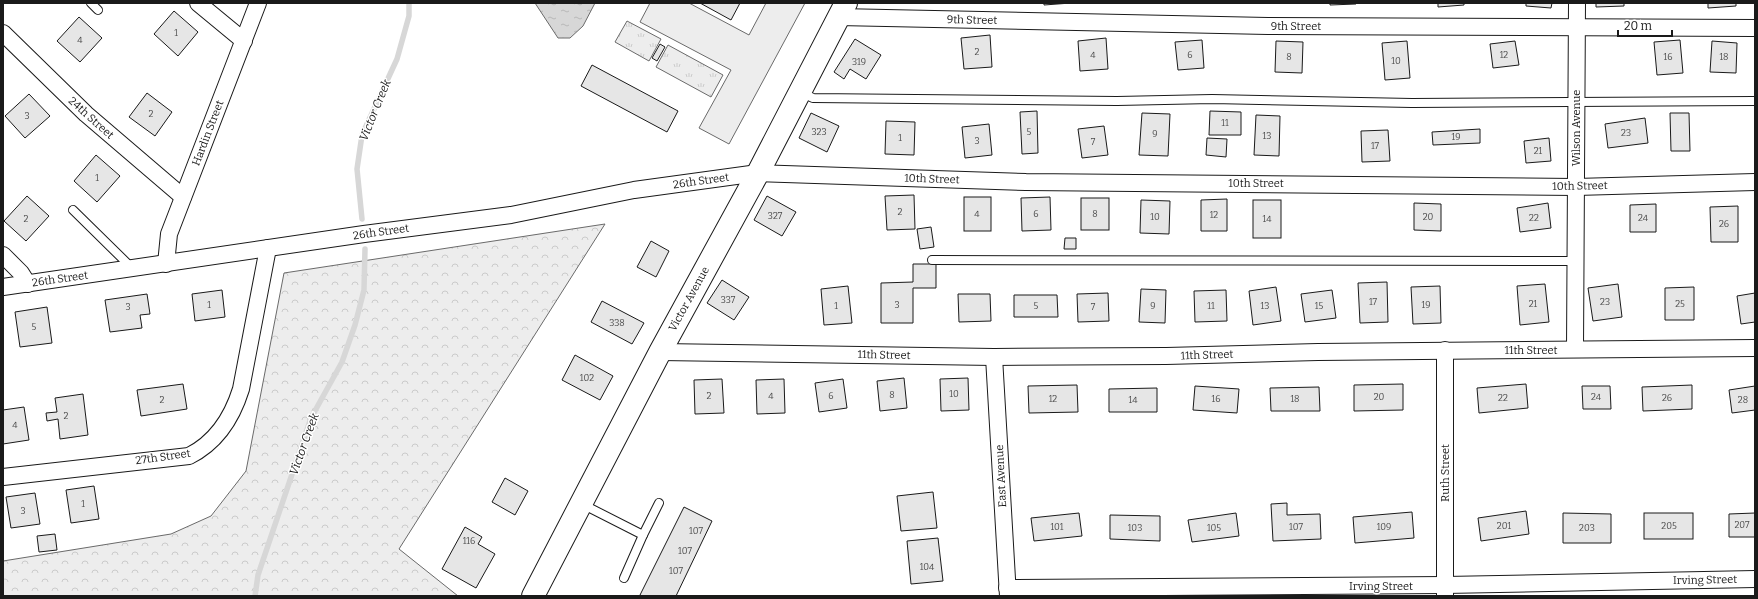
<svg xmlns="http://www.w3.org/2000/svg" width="1758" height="599" font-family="Bitter,serif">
	<defs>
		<pattern id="forest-crowns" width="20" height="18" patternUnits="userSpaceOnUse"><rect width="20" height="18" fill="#ededed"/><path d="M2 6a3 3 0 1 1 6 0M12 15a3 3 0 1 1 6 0" fill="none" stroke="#cbcbcb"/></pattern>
		<pattern id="park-tufts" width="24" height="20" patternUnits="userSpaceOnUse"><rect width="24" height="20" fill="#ededed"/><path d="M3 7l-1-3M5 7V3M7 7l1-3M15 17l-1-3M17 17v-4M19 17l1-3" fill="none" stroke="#cbcbcb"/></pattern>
		<pattern id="water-ripples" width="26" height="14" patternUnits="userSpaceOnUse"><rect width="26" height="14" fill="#d7d7d7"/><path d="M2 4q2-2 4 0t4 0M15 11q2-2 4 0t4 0" fill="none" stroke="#b8b8b8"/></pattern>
	</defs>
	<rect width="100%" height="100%" fill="#fff"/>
	<polygon fill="#ededed" stroke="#6a6a6a" points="650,3 689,3 749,35 766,3 805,3 729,144 699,128 731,70 640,22"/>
	<polygon fill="url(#forest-crowns)" stroke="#6a6a6a" points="605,224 399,549 458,596 3,596 3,561 171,534 211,516 246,471 284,273"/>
	<g fill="url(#park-tufts)" stroke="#6a6a6a">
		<polygon points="627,21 661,39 649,61 615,42"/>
		<polygon points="668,45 723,75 711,97 656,67"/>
	</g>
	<polygon fill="url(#water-ripples)" stroke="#6a6a6a" points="535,3 595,3 583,26 570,38 558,38"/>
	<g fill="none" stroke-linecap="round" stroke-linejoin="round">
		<g stroke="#d7d7d7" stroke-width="5.5">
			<polyline points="362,219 357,169 362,135 397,59 409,16 409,3"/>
			<polyline points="255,596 258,575 311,418 342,362 355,325 364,290 365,249"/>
		</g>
	</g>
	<g fill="#e6e6e6" stroke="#1a1a1a">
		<polygon points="700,3 740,3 731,20"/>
		<polygon points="1044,3 1071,3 1044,5"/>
		<polygon points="1330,3 1356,3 1356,4 1330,5"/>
		<polygon points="1438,3 1464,3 1464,5 1438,7"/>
		<polygon points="1526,3 1552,3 1551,8 1526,6"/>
		<polygon points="1596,3 1624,3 1624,6 1596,7"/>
		<polygon points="1708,3 1736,3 1736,6 1708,8"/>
		<polygon points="174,11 198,32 178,56 154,34"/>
		<polygon points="79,17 102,38 80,62 57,41"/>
		<polygon points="990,35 992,67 964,69 961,38"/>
		<polygon points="1106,38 1108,69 1080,71 1078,41"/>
		<polygon points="855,39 881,55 866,79 850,69 844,79 834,72"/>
		<polygon points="1202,40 1204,68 1178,70 1175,42"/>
		<polygon points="1680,40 1683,73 1657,75 1654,42"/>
		<polygon points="1276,41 1303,42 1302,73 1275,72"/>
		<polygon points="1407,41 1410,78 1385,80 1382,43"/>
		<polygon points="1515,41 1519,65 1493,68 1490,44"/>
		<polygon points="1712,41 1737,43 1736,73 1710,72"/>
		<polygon points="660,44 665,47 657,61 652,58"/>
		<polygon points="592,65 678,111 667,132 581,86"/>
		<polygon points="147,93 172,112 155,136 129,117"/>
		<polygon points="29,94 50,116 25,138 5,116"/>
		<polygon points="1037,111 1038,153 1022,154 1020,112"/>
		<polygon points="1210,111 1241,112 1241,135 1209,135"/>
		<polygon points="811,113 839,126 827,152 799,138"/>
		<polygon points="1142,113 1170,114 1168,156 1139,155"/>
		<polygon points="1670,113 1689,113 1690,151 1671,151"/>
		<polygon points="1256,115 1280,116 1279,156 1254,155"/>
		<polygon points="1645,118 1648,143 1608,148 1605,124"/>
		<polygon points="886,121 915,122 914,155 885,154"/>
		<polygon points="989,124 992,155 965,158 962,127"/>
		<polygon points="1104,126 1108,155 1082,158 1078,129"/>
		<polygon points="1480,129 1480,143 1433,145 1432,132"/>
		<polygon points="1388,130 1390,161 1362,162 1361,131"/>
		<polygon points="1207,138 1227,139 1226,157 1206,155"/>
		<polygon points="1549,138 1551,161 1526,163 1524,141"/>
		<polygon points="96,155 120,176 97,202 74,181"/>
		<polygon points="914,195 915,229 887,230 885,196"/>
		<polygon points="27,196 49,216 26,241 4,221"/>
		<polygon points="767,196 796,212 782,236 754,220"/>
		<rect x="964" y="197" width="27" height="34"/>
		<polygon points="1050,197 1051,230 1022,231 1021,198"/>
		<rect x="1081" y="198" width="28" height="32"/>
		<polygon points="1227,199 1227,231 1201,231 1201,200"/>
		<polygon points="1141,200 1170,201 1169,234 1140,233"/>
		<rect x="1253" y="200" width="28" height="38"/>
		<polygon points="1414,203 1441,204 1441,231 1414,230"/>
		<polygon points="1548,203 1551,228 1520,232 1517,208"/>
		<polygon points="1656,204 1656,232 1630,232 1630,205"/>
		<polygon points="1738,206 1738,242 1711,242 1710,207"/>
		<polygon points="931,227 934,247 920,249 917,229"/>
		<polygon points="1065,238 1076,238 1076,249 1064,249"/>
		<polygon points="651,241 669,251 656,277 637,267"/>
		<polygon points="913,264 936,264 936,288 913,288 913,323 881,323 881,283 913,282"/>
		<polygon points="722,280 749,297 734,320 707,303"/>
		<polygon points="1387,282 1388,322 1360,323 1358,283"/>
		<polygon points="1545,284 1549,322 1520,325 1517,286"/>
		<polygon points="1618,284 1622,317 1593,321 1588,288"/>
		<polygon points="848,286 852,323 824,325 821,289"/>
		<polygon points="1440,286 1441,323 1413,324 1411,287"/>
		<polygon points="1276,287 1281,321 1253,325 1249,291"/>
		<polygon points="1694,287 1694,320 1665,320 1665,288"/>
		<polygon points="1141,289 1166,290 1165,323 1139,322"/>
		<polygon points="222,290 225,317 195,321 192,294"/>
		<polygon points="1226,290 1227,321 1195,322 1194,291"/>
		<polygon points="1332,290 1336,318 1305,322 1301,294"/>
		<polygon points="1108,293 1109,321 1078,322 1077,294"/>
		<polygon points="1755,293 1755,322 1741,324 1737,296"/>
		<polygon points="147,294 150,314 140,315 142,328 110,332 105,300"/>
		<polygon points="958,294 990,294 991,321 959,322"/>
		<polygon points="1014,295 1057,295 1058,317 1014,317"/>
		<polygon points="602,301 644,323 632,344 591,322"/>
		<polygon points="47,307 52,343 20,347 15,312"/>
		<polygon points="575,355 613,376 600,400 562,380"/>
		<polygon points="904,378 907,408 880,411 877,381"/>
		<polygon points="968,378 969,410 941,411 940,379"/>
		<polygon points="722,379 724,413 695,414 694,380"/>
		<polygon points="784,379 785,413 757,414 756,380"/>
		<polygon points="843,379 847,408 819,412 815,383"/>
		<polygon points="183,384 187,409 141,416 137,390"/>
		<polygon points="1403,384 1403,410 1354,411 1354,385"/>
		<polygon points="1526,384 1528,408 1479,413 1477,388"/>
		<polygon points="1077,385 1078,412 1029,413 1028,386"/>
		<polygon points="1692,385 1692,409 1643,411 1642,387"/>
		<polygon points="1195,386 1239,389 1237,413 1193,410"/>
		<polygon points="1582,386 1610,386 1611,409 1583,409"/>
		<polygon points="1755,386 1755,410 1732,413 1729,390"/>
		<polygon points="1319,387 1320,411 1271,411 1270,388"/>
		<polygon points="1157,388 1157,412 1109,412 1109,389"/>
		<polygon points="83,394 88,435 60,439 58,419 47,421 46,413 57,412 55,398"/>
		<polygon points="24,407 29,440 3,444 3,410"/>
		<polygon points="505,478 528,491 515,515 492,502"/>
		<polygon points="94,486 99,519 71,523 66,490"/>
		<polygon points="933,492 937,528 901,531 897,496"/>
		<polygon points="35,493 40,524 11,528 6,497"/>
		<polygon points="1287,503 1287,515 1320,514 1321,539 1273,541 1271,504"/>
		<polygon points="684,507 712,521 676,596 643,596 640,595"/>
		<polygon points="1526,511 1529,534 1481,541 1478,518"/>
		<polygon points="1412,512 1414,538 1355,543 1353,517"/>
		<polygon points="1079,513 1082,536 1034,541 1031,518"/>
		<polygon points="1236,513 1239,536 1192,542 1188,520"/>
		<polygon points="1563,513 1611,514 1611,543 1563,543"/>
		<rect x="1644" y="513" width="49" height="26"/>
		<polygon points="1755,513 1755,537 1729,537 1729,514"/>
		<polygon points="1110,515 1160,516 1160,541 1110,539"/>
		<polygon points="465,527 482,537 478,544 495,554 476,588 442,569"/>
		<polygon points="55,534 57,550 39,552 37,536"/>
		<polygon points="938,538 943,581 911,584 907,541"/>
	</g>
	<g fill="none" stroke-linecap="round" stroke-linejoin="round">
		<defs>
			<g id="lane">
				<polyline points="91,3 98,10"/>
				<polyline points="800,92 813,98 1117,101 1212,99 1412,103 1755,101"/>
				<polyline points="73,210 132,268"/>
				<polyline points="932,260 1575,261"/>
				<polyline points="582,504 643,535 659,503"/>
				<polyline points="624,578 643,535"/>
			</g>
			<g id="street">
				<polyline points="198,3 244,41"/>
				<polyline points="838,17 1268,26 1755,28"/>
				<polyline points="3,33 86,114 183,197"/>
				<polyline points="3,255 21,273 28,284"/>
				<polyline points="166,264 169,234 258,3"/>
				<polyline points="3,287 364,234 511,215 634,190 758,173 1026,182 1576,187 1755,182"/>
				<polyline points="1575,349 1577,3"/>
				<polyline points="660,352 994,357 1166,356 1318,352 1755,348"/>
				<polyline points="994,357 1008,596"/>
				<path d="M3,477L189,456C217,442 232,418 241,389L268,248"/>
				<polyline points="1007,588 1445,585 1755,579"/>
				<polyline points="1445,596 1445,350"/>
			</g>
			<polyline id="secondary" points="533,596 660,352 758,173 846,3"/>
		</defs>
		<use href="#lane" stroke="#1a1a1a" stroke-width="10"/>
		<use href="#street" stroke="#1a1a1a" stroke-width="18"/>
		<use href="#secondary" stroke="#1a1a1a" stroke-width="24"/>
		<use href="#lane" stroke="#fff" stroke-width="8"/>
		<use href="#street" stroke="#fff" stroke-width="16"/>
		<use href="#secondary" stroke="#fff" stroke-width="22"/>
	</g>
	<g text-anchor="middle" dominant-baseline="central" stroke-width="3" stroke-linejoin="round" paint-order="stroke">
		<g font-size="9" fill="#4d4d4d">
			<text x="176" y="33">1</text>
			<text x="80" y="40">4</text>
			<text x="977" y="52">2</text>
			<text x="1093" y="55">4</text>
			<text x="1190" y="55">6</text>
			<text x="1504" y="55">12</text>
			<text x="1289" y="57">8</text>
			<text x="1668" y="57">16</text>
			<text x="1724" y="57">18</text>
			<text x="1396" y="61">10</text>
			<text x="859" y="62">319</text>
			<text x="151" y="114">2</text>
			<text x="27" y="116">3</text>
			<text x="1225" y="123">11</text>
			<text x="819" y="132">323</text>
			<text x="1029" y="132">5</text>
			<text x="1626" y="133">23</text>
			<text x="1155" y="134">9</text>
			<text x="1267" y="136">13</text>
			<text x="1456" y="137">19</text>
			<text x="900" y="138">1</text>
			<text x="977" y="141">3</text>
			<text x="1093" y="142">7</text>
			<text x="1375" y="146">17</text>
			<text x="1538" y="151">21</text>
			<text x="97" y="178">1</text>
			<text x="900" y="212">2</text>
			<text x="977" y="214">4</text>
			<text x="1036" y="214">6</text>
			<text x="1095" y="214">8</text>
			<text x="1214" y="215">12</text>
			<text x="775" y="216">327</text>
			<text x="1155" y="217">10</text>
			<text x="1428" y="217">20</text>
			<text x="1534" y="218">22</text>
			<text x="1643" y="218">24</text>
			<text x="26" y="219">2</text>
			<text x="1267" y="219">14</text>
			<text x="1724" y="224">26</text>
			<text x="728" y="300">337</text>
			<text x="1373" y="302">17</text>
			<text x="1605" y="302">23</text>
			<text x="1533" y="304">21</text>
			<text x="1680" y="304">25</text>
			<text x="209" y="305">1</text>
			<text x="897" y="305">3</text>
			<text x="1426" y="305">19</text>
			<text x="836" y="306">1</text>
			<text x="1036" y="306">5</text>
			<text x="1153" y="306">9</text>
			<text x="1211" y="306">11</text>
			<text x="1265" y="306">13</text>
			<text x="1319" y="306">15</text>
			<text x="128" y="307">3</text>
			<text x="1093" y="307">7</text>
			<text x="617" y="323">338</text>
			<text x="34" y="327">5</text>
			<text x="587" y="378">102</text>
			<text x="954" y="394">10</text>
			<text x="892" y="395">8</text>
			<text x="709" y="396">2</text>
			<text x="771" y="396">4</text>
			<text x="831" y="396">6</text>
			<text x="1379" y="397">20</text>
			<text x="1596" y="397">24</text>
			<text x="1503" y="398">22</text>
			<text x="1667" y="398">26</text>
			<text x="1053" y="399">12</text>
			<text x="1216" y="399">16</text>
			<text x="1295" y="399">18</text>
			<text x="162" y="400">2</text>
			<text x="1133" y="400">14</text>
			<text x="1743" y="400">28</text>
			<text x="66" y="416">2</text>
			<text x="15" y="425">4</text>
			<text x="83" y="504">1</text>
			<text x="23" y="511">3</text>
			<text x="1742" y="525">207</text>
			<text x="1504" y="526">201</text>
			<text x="1669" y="526">205</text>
			<text x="1057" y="527">101</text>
			<text x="1296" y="527">107</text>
			<text x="1384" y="527">109</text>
			<text x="1135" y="528">103</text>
			<text x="1214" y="528">105</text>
			<text x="1587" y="528">203</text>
			<text x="696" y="531">107</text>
			<text x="469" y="541">116</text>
			<text x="685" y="551">107</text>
			<text x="927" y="567">104</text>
			<text x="676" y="571">107</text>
		</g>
		<g font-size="11" fill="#1a1a1a" stroke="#fff">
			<text transform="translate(972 20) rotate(1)">9th Street</text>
			<text x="1296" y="26">9th Street</text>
			<text transform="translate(91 118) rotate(42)">24th Street</text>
			<text transform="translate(1576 128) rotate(-90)">Wilson Avenue</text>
			<text transform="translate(208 133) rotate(-69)">Hardin Street</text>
			<text transform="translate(932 179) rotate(2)">10th Street</text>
			<text transform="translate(701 181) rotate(-8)">26th Street</text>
			<text x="1256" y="183">10th Street</text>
			<text transform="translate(1580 186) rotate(-1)">10th Street</text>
			<text transform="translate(381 232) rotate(-8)">26th Street</text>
			<text transform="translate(60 279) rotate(-8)">26th Street</text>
			<text transform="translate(689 299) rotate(-61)">Victor Avenue</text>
			<text x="1531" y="350">11th Street</text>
			<text transform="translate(884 355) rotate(1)">11th Street</text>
			<text transform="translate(1207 355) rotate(-2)">11th Street</text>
			<text transform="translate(163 457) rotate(-8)">27th Street</text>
			<text transform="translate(1445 473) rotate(-90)">Ruth Street</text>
			<text transform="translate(1001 476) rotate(-93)">East Avenue</text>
			<text transform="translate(1705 580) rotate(-1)">Irving Street</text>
			<text x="1381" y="586">Irving Street</text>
		</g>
		<g font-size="12" font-style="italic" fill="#1a1a1a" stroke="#fff">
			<text transform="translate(375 110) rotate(-68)">Victor Creek</text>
			<text transform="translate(304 444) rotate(-70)">Victor Creek</text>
		</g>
	</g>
	<rect width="1758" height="599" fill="none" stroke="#1a1a1a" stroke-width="8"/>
	<path d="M1618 30v6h54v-6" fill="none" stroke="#1a1a1a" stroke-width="2"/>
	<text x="1624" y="30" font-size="12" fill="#1a1a1a" stroke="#ffffff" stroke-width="3" paint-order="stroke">20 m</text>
</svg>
